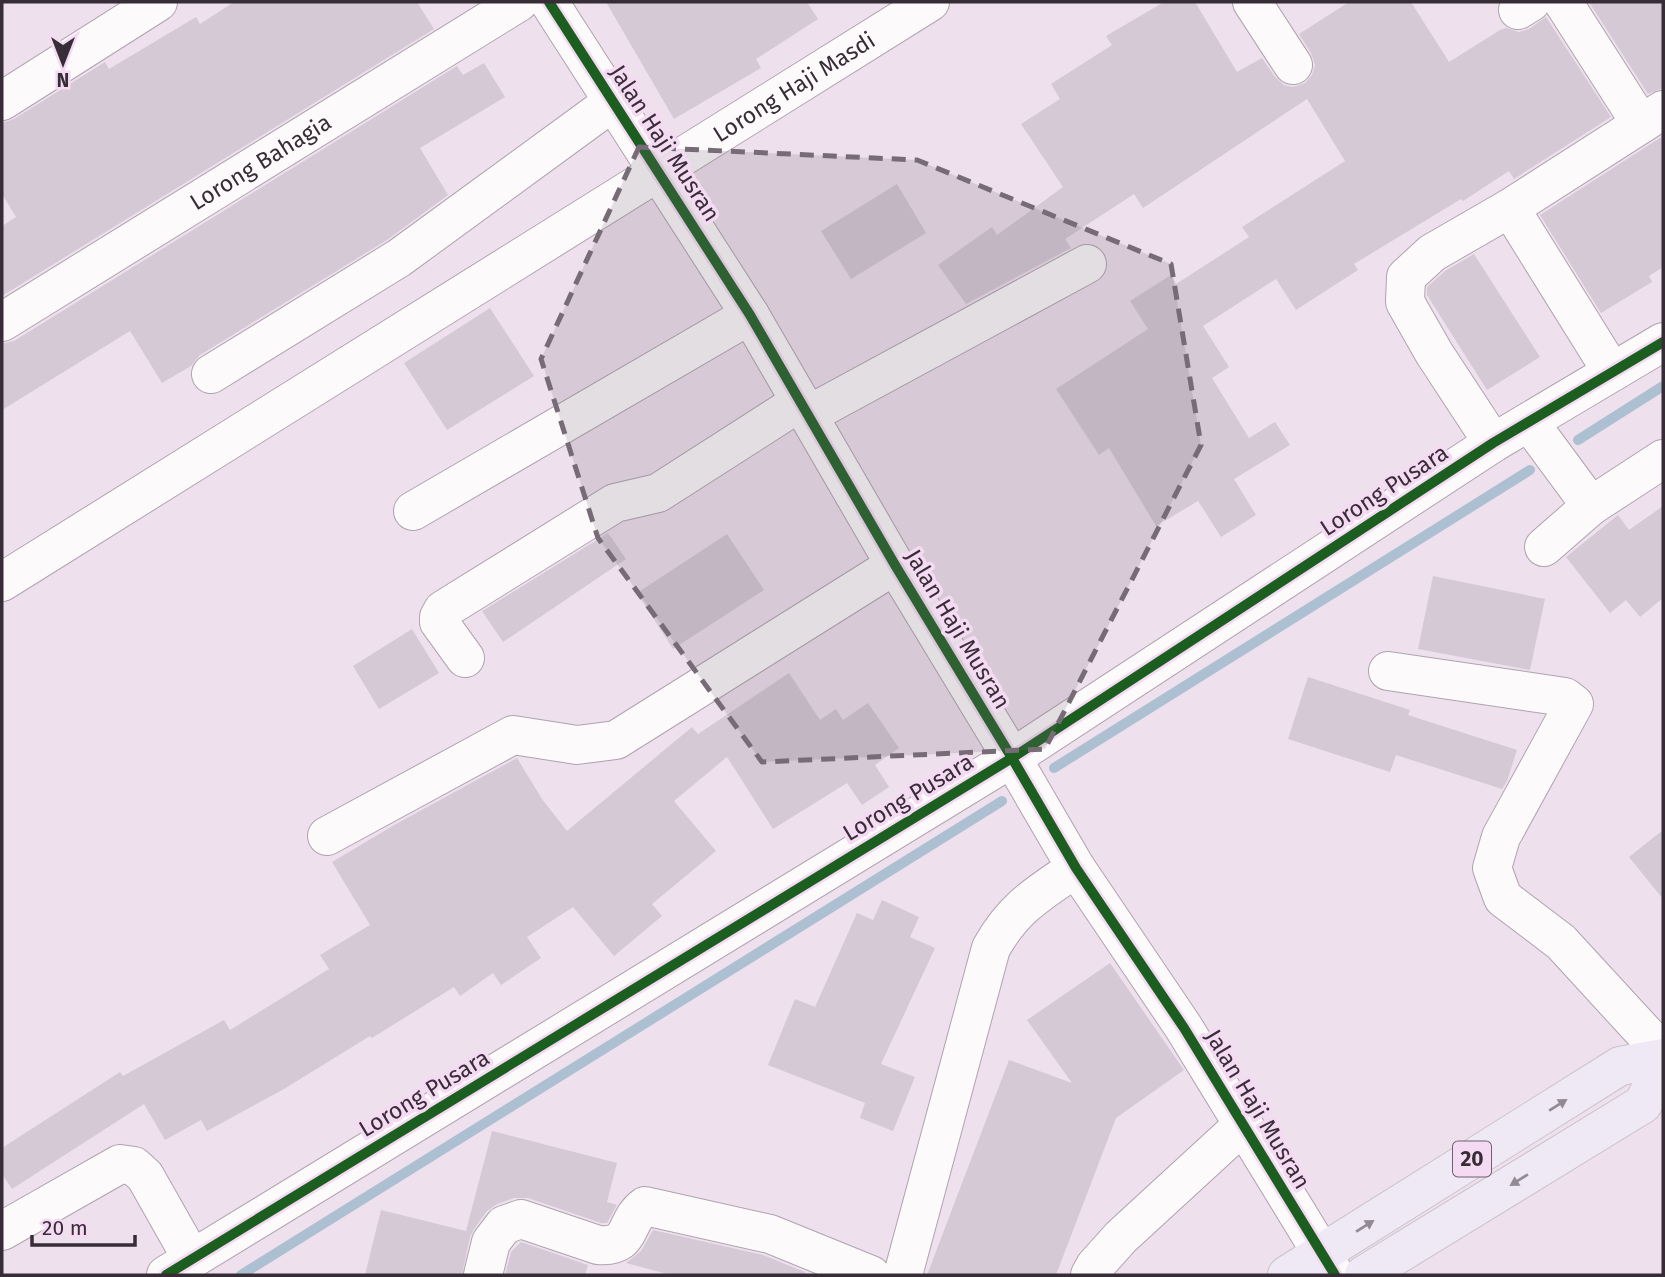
<svg xmlns="http://www.w3.org/2000/svg" width="1665" height="1277" font-family="'Fira Sans',sans-serif">
	<rect width="100%" height="100%" fill="#efe0ee"/>
	<g fill="none" stroke-linecap="round" stroke-linejoin="round">
		<g stroke="#acc0d1" stroke-width="10">
			<polyline points="1578,440 1663,386"/>
			<polyline points="1054,768 1530,470"/>
			<polyline points="241,1275 1002,801"/>
		</g>
	</g>
	<g fill="#d5c9d5">
		<polygon points="234,2 417,2 434,29 2,296 2,226 16,217 2,194 2,123 14,119 105,62 109,69 196,17 200,24"/>
		<polygon points="606,2 807,2 818,19 756,59 761,68 674,119"/>
		<polygon points="1164,2 1195,2 1237,72 1262,58 1275,77 1284,85 1293,87 1305,83 1312,75 1315,65 1311,53 1299,34 1349,2 1411,2 1449,62 1500,30 1506,28 1519,32 1529,29 1546,17 1611,117 1514,179 1509,171 1463,201 1461,199 1354,264 1358,270 1296,310 1276,279 1203,326 1229,367 1212,378 1249,438 1275,422 1290,445 1234,479 1256,515 1221,537 1198,501 1156,526 1109,448 1099,455 1056,389 1148,329 1130,301 1171,275 1176,284 1249,237 1242,227 1345,161 1307,99 1143,208 1134,194 1065,239 1071,248 966,304 938,265 992,227 997,235 1063,187 1021,124 1060,99 1051,84 1112,45 1106,36"/>
		<polygon points="1589,2 1663,2 1663,88 1648,94"/>
		<polygon points="484,63 505,97 420,148 448,195 387,240 200,355 191,366 162,383 130,331 2,410 2,344 14,341 457,66 463,75"/>
		<polygon points="1663,136 1663,267 1649,276 1652,282 1601,313 1540,215"/>
		<polygon points="897,184 926,233 851,279 821,231"/>
		<polygon points="1474,254 1540,357 1487,390 1427,295 1427,287 1445,271"/>
		<polygon points="490,308 534,376 447,430 404,363"/>
		<polygon points="1663,506 1663,598 1640,617 1626,600 1610,613 1566,557 1618,515 1629,530"/>
		<polygon points="608,533 626,559 503,642 482,611"/>
		<polygon points="727,534 764,590 673,649 637,593"/>
		<polygon points="1433,576 1545,599 1530,670 1418,649"/>
		<polygon points="412,629 439,673 379,709 353,666"/>
		<polygon points="789,673 820,720 836,709 843,720 868,703 899,748 875,765 889,787 862,805 847,783 773,829 727,757 674,801 716,851 652,904 662,916 614,956 573,907 527,937 541,958 501,985 493,973 460,996 454,987 372,1038 370,1036 284,1089 207,1131 201,1120 165,1140 144,1104 12,1189 2,1174 2,1148 120,1072 123,1076 224,1020 230,1030 329,969 320,955 370,925 332,862 396,824 517,758 542,799 567,831 692,727 698,734"/>
		<polygon points="1308,677 1410,710 1408,715 1517,750 1507,781 1502,789 1396,755 1390,772 1288,739"/>
		<polygon points="1663,830 1663,899 1629,857"/>
		<polygon points="882,900 919,917 910,937 935,948 881,1064 915,1077 893,1131 860,1118 865,1103 768,1065 795,999 815,1007 857,913 873,920"/>
		<polygon points="1110,963 1184,1070 1116,1118 1056,1275 927,1275 1009,1060 1072,1083 1027,1020"/>
		<polygon points="492,1131 617,1163 607,1202 617,1205 607,1223 601,1223 528,1198 514,1198 497,1204 487,1211 474,1229 470,1237 462,1275 365,1275 381,1210 466,1231"/>
		<polygon points="653,1230 763,1255 805,1272 805,1275 671,1275 626,1263 641,1251"/>
		<polygon points="521,1242 588,1265 585,1275 505,1275 511,1252"/>
	</g>
	<g fill="none" stroke-linecap="round" stroke-linejoin="round">
		<defs>
			<g id="minor">
				<polyline points="549,2 750,315 895,565 1012,758 1076,868 1184,1028 1335,1275"/>
				<polyline points="1252,2 1293,65"/>
				<polyline points="1563,2 1641,124"/>
				<polyline points="1518,10 1531,2"/>
				<polyline points="2,101 158,2"/>
				<polyline points="1510,208 1612,372"/>
				<path id="s1" d="M2,322L519,2"/>
				<polyline points="211,374 399,258 614,101"/>
				<polyline points="808,415 1087,264"/>
				<polyline points="1529,422 1591,506 1663,459"/>
				<polyline points="1493,443 1434,353 1405,302 1406,277 1432,253 1510,208 1663,110"/>
				<polyline points="413,511 750,315"/>
				<polyline points="1544,547 1591,506"/>
				<path id="s2" d="M2,582L930,2"/>
				<polyline points="465,658 439,622 439,617 443,610 615,503 658,493 800,402"/>
				<polyline points="1388,671 1565,697 1574,704 1501,837 1492,868 1503,898 1561,942 1663,1053"/>
				<polyline points="327,836 513,735 577,745 616,740 895,565"/>
				<polyline points="2,1231 120,1164 134,1166 145,1176 192,1259"/>
				<polyline points="166,1275 1012,758 1493,443 1663,342"/>
				<path d="M483,1275L491,1242L504,1225L521,1219L598,1245C634,1248 623,1222 645,1206L770,1234L871,1275"/>
				<path d="M903,1275L991,948C1014,907 1038,894 1076,868"/>
				<polyline points="1090,1275 1095,1266 1121,1237 1244,1124"/>
			</g>
			<g id="highway">
				<polyline points="1287,1275 1620,1066 1663,1058"/>
				<polyline points="1364,1275 1643,1104 1663,1064"/>
			</g>
		</defs>
		<use href="#minor" stroke="#aea3ae" stroke-width="40"/>
		<use href="#highway" stroke="#cac2c9" stroke-width="40"/>
		<use href="#minor" stroke="#fdfafc" stroke-width="38"/>
		<use href="#highway" stroke="#eee9f4" stroke-width="38"/>
		<defs>
			<g id="cycleway">
				<polyline points="549,2 750,315 895,565 1012,758 1076,868 1184,1028 1335,1275"/>
				<polyline points="166,1275 1012,758 1493,443 1663,342"/>
			</g>
		</defs>
		<use href="#cycleway" stroke="#f5daf3" stroke-width="15"/>
		<use href="#cycleway" stroke="#1b5e20" stroke-width="10"/>
	</g>
	<defs><path id="oneway-solid" d="M-6-.8H1V-3.2L6.5 0L1 3.2V.8H-6Z" transform="scale(1.75)"/></defs>
	<g fill="#928b95">
		<use href="#oneway-solid" transform="translate(1558 1105) rotate(-32)"/>
		<use href="#oneway-solid" transform="translate(1519 1180) rotate(148)"/>
		<use href="#oneway-solid" transform="translate(1365 1226) rotate(-32)"/>
	</g>
	<path fill="#776c76" fill-opacity="0.2" stroke="#776c76" stroke-width="5" stroke-dasharray="14 9" stroke-linejoin="round" d="M639,147L917,160L1171,264L1201,445L1045,749L762,762L598,538L541,359Z"/>
	<g text-anchor="middle" dominant-baseline="central" stroke-width="7" stroke-linejoin="round" paint-order="stroke">
		<rect fill="#f5daf3" stroke="#70616f" stroke-width="2" x="1453" y="1141.5" width="38" height="35" rx="5"/>
		<g font-size="21" font-weight="bold" fill="#372d36">
			<text x="1472" y="1159">20</text>
		</g>
		<g font-size="23" fill="#372d36" stroke="#f5daf3">
			<text stroke="none"><textPath href="#s2" startOffset="934">Lorong Haji Masdi</textPath></text>
			<text transform="translate(665 143) rotate(57)">Jalan Haji Musran</text>
			<text stroke="none"><textPath href="#s1" startOffset="304">Lorong Bahagia</textPath></text>
			<text transform="translate(1384 490) rotate(-33)">Lorong Pusara</text>
			<text transform="translate(958 629) rotate(59)">Jalan Haji Musran</text>
			<text transform="translate(908 797) rotate(-31)">Lorong Pusara</text>
			<text transform="translate(424 1093) rotate(-31)">Lorong Pusara</text>
			<text transform="translate(1258 1109) rotate(59)">Jalan Haji Musran</text>
		</g>
	</g>
	<rect width="1665" height="1277" fill="none" stroke="#372d36" stroke-width="7"/>
	<g transform="translate(63 63) rotate(180)" stroke="#f5daf3" stroke-width="5" paint-order="stroke">
	<path d="M0-5L12 26L0 18L-12 26Z" fill="#372d36"/>
	<text y="-10" font-size="19" font-weight="bold" text-anchor="middle" fill="#372d36">N</text>
	</g>
	<path d="M32 1235v10h103v-10" fill="none" stroke="#372d36" stroke-width="3.5"/>
	<text x="42" y="1235" font-size="21" fill="#372d36" stroke="#f5daf3" stroke-width="5" paint-order="stroke">20 m</text>
</svg>
